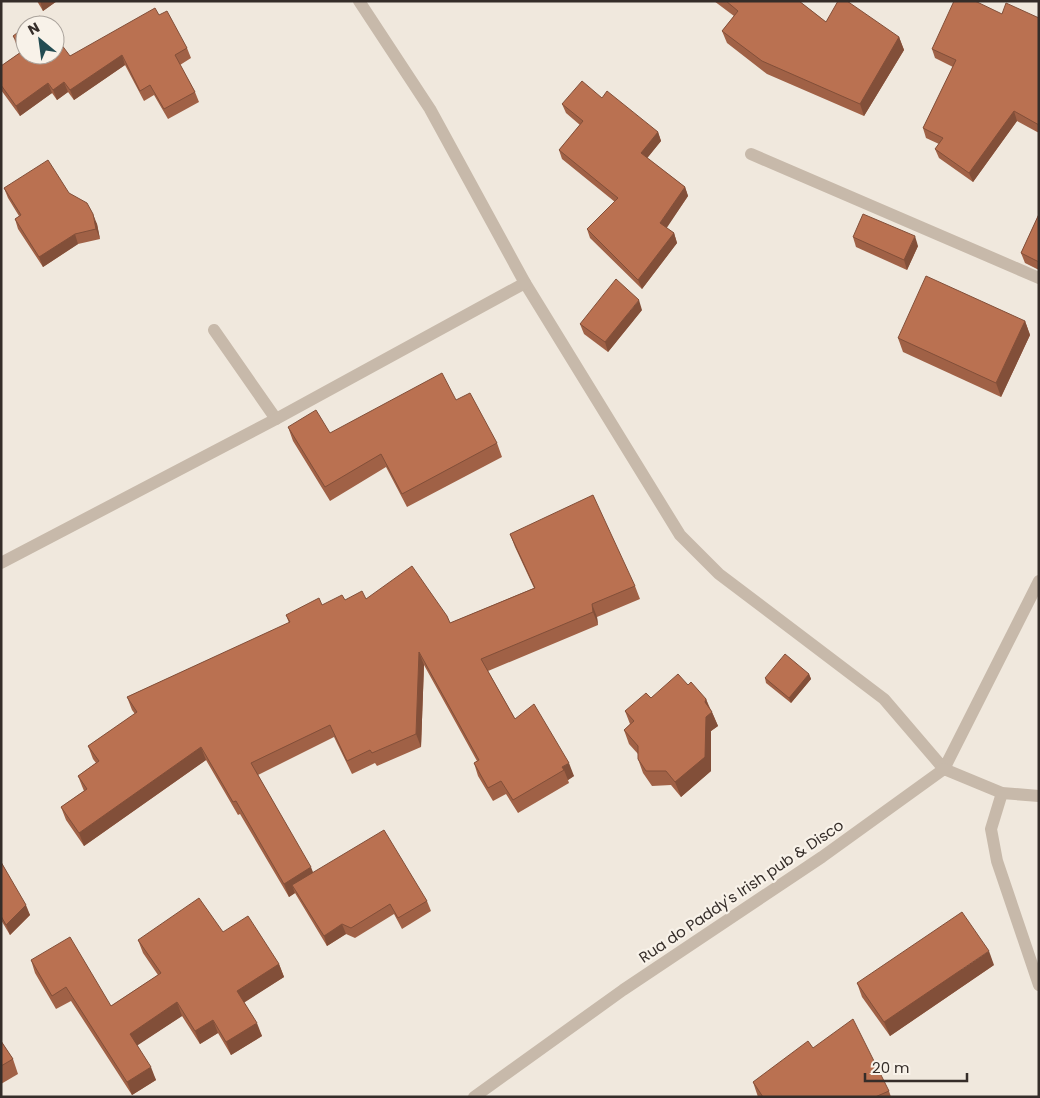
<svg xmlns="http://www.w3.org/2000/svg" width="1040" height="1098" font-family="Poppins,sans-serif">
	<rect width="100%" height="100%" fill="#f0e8dd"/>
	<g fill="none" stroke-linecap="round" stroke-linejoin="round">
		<g stroke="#c7b9aa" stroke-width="12">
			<polyline points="359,1 430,109 525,283 680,535 719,574 884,699 944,769 1039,581"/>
			<polyline points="751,154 1039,278"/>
			<polyline points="214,330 276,419"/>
			<polyline points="1,563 276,419 525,283"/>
			<polyline points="1002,793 991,829 997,861 1039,985"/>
			<polyline points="474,1097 623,990 822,857 944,769 1002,793 1039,796"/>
		</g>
	</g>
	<g fill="#a06146">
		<polygon points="37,1 57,1 43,11"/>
		<polygon points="714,1 799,1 826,22 899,37 904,50 864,116 767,74 727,43 722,31 734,16"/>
		<polygon points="1002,14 1039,18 1039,133 1017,121 973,182 939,158 935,149 939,144 926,138 923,128 953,67 935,58 932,49"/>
		<polygon points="159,15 187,48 191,58 180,65 195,92 199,102 168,119 154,95 144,101 125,65 74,100 68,92 57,100 52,93 20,116 1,90 1,66 21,52 17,46 13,36 70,56"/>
		<polygon points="602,98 658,132 661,141 647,158 685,187 688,196 666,228 674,233 677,243 642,289 590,238 587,229 615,202 562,159 559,150 580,125 566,113 562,104"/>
		<polygon points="4,188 69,193 97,224 100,239 78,244 43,267 18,229 15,219 19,216 8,198"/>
		<polygon points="1039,214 1039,270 1025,263 1021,253"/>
		<polygon points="853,237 918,246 907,270 856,247"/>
		<polygon points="642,310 608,352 584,334 580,324"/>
		<polygon points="1025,321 1030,335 1001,397 903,352 898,338"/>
		<polygon points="456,400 497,443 502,457 407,507 386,467 330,501 293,441 288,427 330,433"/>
		<polygon points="510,534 635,586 640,599 597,617 598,625 488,671 515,719 574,776 568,780 569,783 518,813 506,794 493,801 478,776 474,763 477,761 424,665 421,747 377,766 375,763 352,774 334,737 258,775 313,873 427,901 431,911 402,929 394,914 355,938 346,934 327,946 295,893 289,897 240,814 238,815 206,760 84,846 66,820 61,807 84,791 78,776 96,763 93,759 88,746 135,714 132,710 127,697 289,623 286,615 345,600 366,599 450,623 534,588 515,547"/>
		<polygon points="809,674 811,679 791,703 766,683 765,678"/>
		<polygon points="651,698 706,699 718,726 711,731 711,771 681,797 671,785 652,786 643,773 638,759 638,754 629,744 624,730 630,724 625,711"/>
		<polygon points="1,862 30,915 10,935 1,920"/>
		<polygon points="223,932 279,964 284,977 244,1002 262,1036 231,1055 218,1033 200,1044 182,1016 137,1045 156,1080 132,1095 71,1001 56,1009 35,973 31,960 111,1006 158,975 143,953 138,940"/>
		<polygon points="994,965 890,1036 862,997 857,983"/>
		<polygon points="1,1041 13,1059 18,1074 1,1084"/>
		<polygon points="813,1048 889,1091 891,1097 758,1097 753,1082"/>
	</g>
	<g fill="#824f39">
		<polygon points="40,1 57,1 43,11"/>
		<polygon points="899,37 904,50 864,116 860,104"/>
		<polygon points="122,55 125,65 74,100 70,90"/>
		<polygon points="64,82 68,92 57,100 53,90"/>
		<polygon points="48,83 52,93 20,116 16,106"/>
		<polygon points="1014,111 1017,121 973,182 969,173"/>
		<polygon points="658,132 661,141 644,162 641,153"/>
		<polygon points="685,187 688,196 664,232 660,223"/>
		<polygon points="93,214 97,224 100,239 96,229"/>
		<polygon points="674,233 677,243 642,289 638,280"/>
		<polygon points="75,234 78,244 43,267 39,257"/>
		<polygon points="915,236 918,246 907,270 904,260"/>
		<polygon points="639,300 642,310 608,352 605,342"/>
		<polygon points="1025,321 1030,335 1001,397 996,383"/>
		<polygon points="592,604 597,617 598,625 593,612"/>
		<polygon points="419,652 424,665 421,747 416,734"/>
		<polygon points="809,674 811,679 791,703 789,698"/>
		<polygon points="706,699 711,713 712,712 718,726 711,731 711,771 681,797 675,782"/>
		<polygon points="201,747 206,760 84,846 79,833"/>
		<polygon points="569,763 574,776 568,780 564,770 562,767"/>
		<polygon points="311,867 316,880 292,885 295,893 289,897 284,884"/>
		<polygon points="26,905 30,915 10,935 6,925"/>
		<polygon points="342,924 346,934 327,946 324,936"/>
		<polygon points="989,951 994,965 890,1036 884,1022"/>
		<polygon points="279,964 284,977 242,1004 237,991"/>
		<polygon points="177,1002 182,1016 135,1047 130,1034"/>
		<polygon points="213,1020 218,1033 200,1044 195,1031"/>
		<polygon points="257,1023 262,1036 231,1055 226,1042"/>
		<polygon points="151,1067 156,1080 132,1095 127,1082"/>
	</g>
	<g fill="#ba7151" stroke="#824f39">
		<polygon points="726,1 799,1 826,22 838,1 847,1 899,37 860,104 762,61 722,31 738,11"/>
		<polygon points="954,1 975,1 1002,14 1006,3 1039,18 1039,125 1014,111 969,173 935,149 943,138 923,128 956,60 932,49"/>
		<polygon points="155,8 159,15 167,11 187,48 175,55 195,92 164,109 150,85 140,91 122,55 70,90 64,82 53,90 48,83 16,106 1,85 1,66 24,50 13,36 25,27 25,55 55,55 55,36 70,56"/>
		<polygon points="40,16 47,25 28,25"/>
		<polygon points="582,81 602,98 607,91 658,132 641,153 685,187 660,223 674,233 638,280 587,229 618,198 559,150 583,121 562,104"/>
		<polygon points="48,160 69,193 87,203 93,214 96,229 75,234 39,257 15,219 21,215 4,188"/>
		<polygon points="863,214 915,236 904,260 853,237"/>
		<polygon points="1039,214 1039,262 1021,253"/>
		<polygon points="926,276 1025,321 996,383 898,338"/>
		<polygon points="616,279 639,300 605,342 580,324"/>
		<polygon points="442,373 456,400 470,393 497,443 402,494 381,454 325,487 288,427 316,410 330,433"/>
		<polygon points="593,495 635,586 592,604 593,612 481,659 515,719 534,704 569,763 562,767 564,770 513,800 501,781 488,788 474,763 479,760 419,652 416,734 372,753 370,750 347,761 330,725 251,763 311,867 284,884 236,801 233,802 201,747 79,833 61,807 87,789 78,776 99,761 88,746 137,712 127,697 290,622 286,615 319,598 322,605 342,595 345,600 362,591 366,599 412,566 447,616 450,623 535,588 510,534"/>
		<polygon points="785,654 809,674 789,698 765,678"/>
		<polygon points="678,674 688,685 691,682 706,699 705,702 712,712 706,717 705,757 675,782 666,771 646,771 638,759 638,746 624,730 634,721 625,711 646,693 651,698"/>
		<polygon points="384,830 427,901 398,918 390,904 351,928 342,924 324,936 292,885"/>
		<polygon points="1,862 26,905 6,925 1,916"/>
		<polygon points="199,898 223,932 248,916 279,964 237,991 257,1023 226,1042 213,1020 195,1031 177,1002 130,1034 151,1067 127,1082 66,987 52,996 31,960 70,937 111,1006 161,973 138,940"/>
		<polygon points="962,912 989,951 884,1022 857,983"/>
		<polygon points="853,1019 889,1091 875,1097 763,1097 753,1082 808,1041 813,1048"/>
		<polygon points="1,1041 13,1059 1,1066"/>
	</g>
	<g text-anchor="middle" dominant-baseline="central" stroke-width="4.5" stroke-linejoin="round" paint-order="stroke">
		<g font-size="15" fill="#352d29" stroke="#f8f2e9">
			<text transform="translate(741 891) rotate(-34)">Rua do Paddy's Irish pub &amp; Disco</text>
		</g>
	</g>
	<rect width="1040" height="1098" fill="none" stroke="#352d29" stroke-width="5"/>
	<g transform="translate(40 40) rotate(331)"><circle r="24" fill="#f8f2e9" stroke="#aaa39c"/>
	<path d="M0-4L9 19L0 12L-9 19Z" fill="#234c52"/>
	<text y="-8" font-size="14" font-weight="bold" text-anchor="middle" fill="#352d29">N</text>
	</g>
	<path d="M865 1073v8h102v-8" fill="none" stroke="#352d29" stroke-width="2.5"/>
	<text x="872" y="1073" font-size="15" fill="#352d29" stroke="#f8f2e9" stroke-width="4" paint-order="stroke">20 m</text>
</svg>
